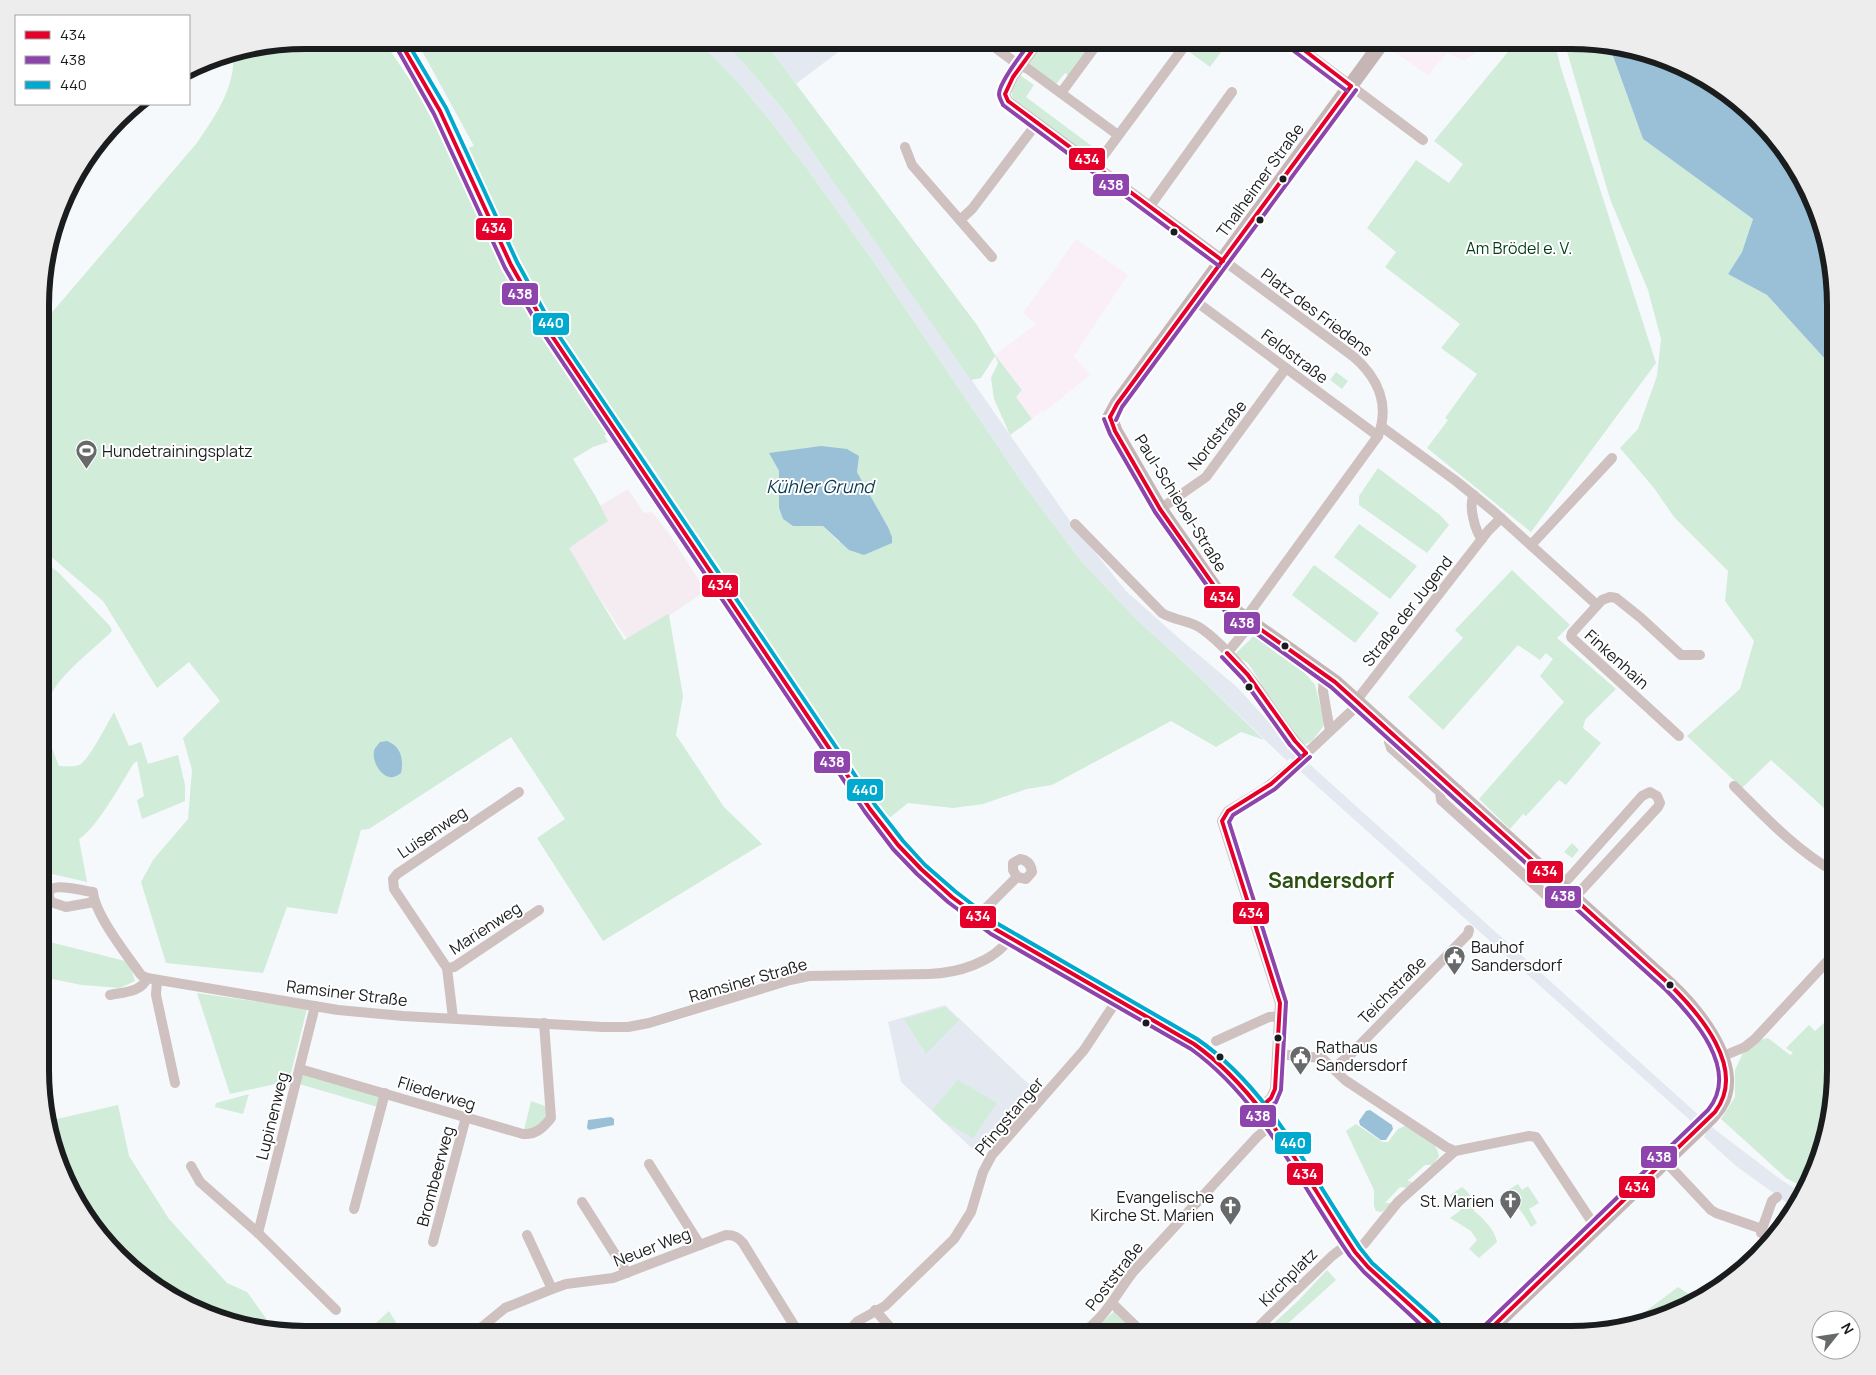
<svg xmlns="http://www.w3.org/2000/svg" width="1876" height="1375" font-family="Manrope,sans-serif">
	<rect width="100%" height="100%" fill="#f6f9fc"/>
	<polygon fill="#f5ecf1" points="628,489 644,513 650,512 653,513 670,535 706,591 629,642 556,532"/>
	<g fill="#faeff7">
		<polygon points="1391,40 1482,41 1480,49 1464,61 1447,53 1428,75 1387,47"/>
		<polygon points="1076,239 1128,275 1074,356 1090,375 1043,413 1041,411 1032,419 1015,397 1022,390 995,355 1036,324 1023,313"/>
		<polygon points="872,1322 880,1324 891,1335 856,1335"/>
	</g>
	<g fill="#e4e9f1">
		<polygon points="697,40 722,40 756,77 785,112 1070,521 1126,591 1181,640 1237,687 1295,751 1713,1128 1780,1179 1802,1193 1794,1208 1736,1166 1704,1137 1706,1134 1692,1122 1300,771 1302,769 1290,758 1287,761 1193,671 1136,619 1081,561 1021,481 876,265 808,170 771,122 738,82"/>
		<polygon points="763,40 849,40 837,53 796,84"/>
		<polygon points="945,1005 1034,1089 978,1154 901,1082 888,1022"/>
	</g>
	<g fill="#d1ecd9" fill-rule="evenodd">
		<path d="M304,40H383L412,83L450,153L474,146L416,40H697L738,82L771,122L808,170L876,265L1021,481L1081,561L1136,619L1193,671L1264,740L1241,732L1216,747L1171,721L1052,785L1027,789L983,804L953,808L908,803L888,819L812,708L628,430L604,435L608,442L593,447L573,459L596,497L608,521L569,548L624,640L668,614L669,615L683,696L676,735L724,807L762,844L603,941L537,838L565,819L511,737L369,829L361,830L337,914L287,907L263,973L166,963L141,882L153,860L188,819L192,770L183,738L220,701L189,662L157,688L103,601L42,549V324L196,144C214,118 236,87 233,54ZM769,453L857,472L888,527L839,542L823,526H793L783,519L779,508V471Z"/>
		<polygon points="722,40 763,40 977,325 995,355 1022,390 1016,397 1032,419 1010,435 994,399 991,378 998,363 995,356 981,378 971,380 785,112 756,77"/>
		<polygon points="1045,40 1094,40 1069,76 1065,73 1056,84 1027,64"/>
		<polygon points="1189,40 1228,40 1229,41 1210,67 1184,48"/>
		<polygon points="1517,41 1554,41 1561,68 1656,363 1531,532 1427,448 1448,420 1445,418 1477,374 1441,348 1460,324 1385,267 1396,252 1367,228 1416,160 1449,183 1463,164 1434,141"/>
		<polygon points="1564,41 1589,41 1612,46 1613,56 1643,139 1753,219 1742,252 1728,274 1767,295 1835,370 1835,818 1771,760 1742,788 1687,736 1740,689 1754,641 1725,601 1728,571 1674,517 1654,488 1620,448 1638,429 1657,376 1661,339 1648,290 1610,199"/>
		<path d="M1020,75L1034,85L1026,97L1097,150L1091,159L1014,101C1009,90 1013,85 1020,75Z"/>
		<polygon points="1336,372 1348,381 1342,389 1330,380"/>
		<polygon points="1378,468 1440,515 1449,525 1427,553 1359,505 1359,496"/>
		<polygon points="1359,524 1417,566 1390,599 1334,557"/>
		<path d="M42,560L58,572L110,626L112,631C88,656 47,680 44,718C43,730 55,754 59,766C65,766 74,767 79,765C89,761 108,722 114,712L129,746L141,742L148,764L178,755L185,785V801L142,819L137,800L144,796L137,761L134,763C121,783 98,827 79,839L87,882L52,874L45,862L42,861Z"/>
		<polygon points="1314,565 1379,613 1355,643 1292,595"/>
		<polygon points="1512,570 1570,625 1557,638 1616,689 1585,720 1583,728 1601,743 1566,785 1559,780 1526,816 1523,814 1510,829 1479,799 1564,702 1540,676 1553,659 1546,653 1540,660 1518,645 1443,730 1408,697 1463,638 1455,630"/>
		<polygon points="1255,635 1304,672 1315,685 1325,724 1312,741 1304,745 1298,740 1248,663 1234,655"/>
		<polygon points="1572,843 1579,850 1572,858 1564,852"/>
		<polygon points="42,940 129,962 135,981 120,988 82,985 42,977"/>
		<polygon points="197,993 307,1009 289,1081 230,1094"/>
		<polygon points="945,1007 959,1020 926,1054 904,1019"/>
		<polygon points="1835,1013 1835,1088 1822,1156 1805,1188 1786,1178 1721,1119 1735,1097 1735,1070 1743,1053 1759,1040 1768,1038 1790,1055 1793,1053 1786,1048 1809,1025 1815,1031"/>
		<polygon points="300,1069 385,1093 381,1108 296,1083"/>
		<polygon points="958,1080 997,1103 973,1138 945,1122 932,1110"/>
		<polygon points="249,1094 243,1114 215,1107 216,1103"/>
		<polygon points="531,1101 551,1108 551,1118 523,1134"/>
		<polygon points="118,1105 129,1156 169,1219 227,1283 247,1292 276,1332 203,1315 143,1280 75,1203 48,1121"/>
		<path d="M1356,1124L1383,1142H1388L1398,1129L1407,1125C1419,1133 1437,1141 1439,1156L1433,1165H1425L1407,1181L1413,1182L1407,1188L1400,1187L1385,1203H1392L1382,1212L1376,1211L1374,1206V1190L1346,1131Z"/>
		<path d="M1518,1184L1522,1190L1528,1186L1539,1203L1529,1209L1537,1223L1531,1227C1524,1214 1515,1204 1506,1191Z"/>
		<path d="M1462,1187C1471,1194 1474,1200 1474,1211C1483,1218 1495,1230 1497,1242L1479,1258L1469,1249L1477,1240L1471,1231L1450,1218L1461,1210L1450,1195Z"/>
		<polygon points="1327,1270 1336,1280 1275,1335 1261,1335 1299,1300"/>
		<polygon points="1678,1287 1699,1301 1689,1308 1650,1322 1642,1314"/>
		<polygon points="1118,1308 1142,1335 1088,1335"/>
		<polygon points="389,1311 403,1334 364,1334"/>
	</g>
	<g fill="#9ac0d8">
		<polygon points="1612,46 1673,60 1733,95 1771,130 1809,187 1835,287 1835,370 1767,295 1728,274 1742,252 1753,219 1643,139 1613,56"/>
		<polygon points="821,446 847,449 859,456 857,472 888,527 892,537 892,543 864,555 849,550 823,526 793,526 783,519 779,508 779,471 769,453"/>
		<path d="M387,741C401,746 404,760 401,773C398,775 394,778 390,777C380,776 372,760 374,752C374,748 378,745 380,742Z"/>
		<polygon points="1370,1110 1392,1125 1393,1129 1386,1140 1381,1140 1360,1125 1359,1121 1366,1111"/>
		<polygon points="611,1117 614,1119 614,1125 589,1130 587,1128 588,1120"/>
	</g>
	<g fill="none" stroke-linecap="round" stroke-linejoin="round">
		<g stroke="#cfc1c0" stroke-width="10">
			<polyline points="985,40 1016,63 1028,69 1118,135"/>
			<path d="M1040,40L1013,77L1005,94L1008,101L1354,357C1378,378 1390,405 1378,436L1245,619"/>
			<polyline points="1290,40 1423,140"/>
			<polyline points="1061,93 1100,40"/>
			<polyline points="905,147 912,165 992,257"/>
			<polyline points="1095,167 1189,40"/>
			<polyline points="1150,206 1232,92"/>
			<polyline points="960,220 972,209 1037,123"/>
			<polyline points="1194,300 1378,436"/>
			<polyline points="1382,427 1456,481 1493,511 1597,605"/>
			<path d="M1474,495C1468,505 1475,531 1482,539"/>
			<polyline points="1160,509 1206,477 1286,368"/>
			<path d="M1075,524L1162,613C1175,621 1190,620 1202,629C1223,644 1242,667 1258,688C1273,710 1287,734 1306,753"/>
			<polyline points="1531,545 1612,458"/>
			<polyline points="1227,653 1251,624"/>
			<polyline points="1324,674 1323,691 1330,731"/>
			<polyline points="1356,701 1488,531 1501,518"/>
			<polyline points="1392,733 1389,742 1391,748 1440,792 1441,800 1548,897 1569,878 1642,796 1650,792 1657,796 1660,803 1658,807 1574,898"/>
			<polyline points="1679,736 1571,637 1572,633 1602,600 1610,597 1616,598 1641,618 1681,655 1700,655"/>
			<path d="M1734,786C1765,817 1797,851 1835,872"/>
			<path d="M1020,859C1027,860 1031,864 1032,872L1026,879L1017,877L1013,870V863Z"/>
			<path d="M94,902L66,907L51,902C39,877 81,891 93,892C95,915 127,955 141,975L147,978L338,1010L403,1016L603,1027H628L649,1023L790,980L809,976L929,974C957,973 993,963 1010,938"/>
			<polyline points="979,917 984,910 1017,877"/>
			<polyline points="1825,964 1835,974"/>
			<polyline points="447,968 454,967 539,910"/>
			<polyline points="157,980 156,995 175,1083"/>
			<path d="M110,995C124,992 142,992 147,978"/>
			<polyline points="453,1018 447,968 394,889 393,879 397,874 519,792"/>
			<polyline points="1216,1041 1269,1017 1280,1016"/>
			<polyline points="1277,1054 1322,1058 1345,1080 1446,1147 1455,1151 1529,1136 1536,1137 1592,1222 1597,1227"/>
			<polyline points="1721,1057 1745,1047 1755,1039 1835,953"/>
			<polyline points="1334,1068 1349,1056 1468,934 1469,930"/>
			<path d="M300,1069L523,1134C536,1135 544,1127 551,1118L544,1023"/>
			<polyline points="1259,1109 1271,1098 1275,1089 1280,1003 1222,821 1228,811 1266,788 1293,766 1359,704"/>
			<polyline points="1665,1161 1711,1210 1716,1213 1762,1229 1761,1233"/>
			<polyline points="649,1164 700,1245"/>
			<polyline points="191,1166 200,1182 258,1233 336,1310"/>
			<polyline points="582,1202 627,1273"/>
			<polyline points="354,1209 385,1093"/>
			<polyline points="1762,1229 1772,1201 1777,1197"/>
			<polyline points="258,1233 315,1006"/>
			<polyline points="527,1235 552,1289"/>
			<polyline points="433,1242 466,1117"/>
			<polyline points="1355,1252 1364,1244 1398,1202 1455,1151"/>
			<polyline points="1112,1303 1145,1335"/>
			<polyline points="875,1310 897,1335"/>
			<path d="M472,1335L505,1308L552,1289L566,1284L613,1278L726,1235C734,1235 738,1237 743,1243L800,1335"/>
			<polyline points="845,1335 858,1321 885,1306 954,1239 971,1212 983,1172 992,1155 1084,1050 1117,1000"/>
			<path d="M1080,1335C1107,1316 1114,1297 1133,1272L1257,1137L1272,1124"/>
			<polyline points="1250,1335 1332,1256 1349,1243"/>
		</g>
		<g stroke="#c6b5b5" stroke-width="15">
			<path d="M399,40L440,111L511,265L546,327L870,809L898,845L921,869L952,897L995,929L1194,1044C1215,1058 1231,1075 1247,1094C1289,1143 1318,1199 1355,1252L1368,1267L1432,1325L1440,1335"/>
			<path d="M1384,40L1117,404L1110,417L1115,431L1160,509L1221,597L1229,607L1335,682L1669,984C1695,1008 1735,1057 1725,1094C1723,1103 1717,1110 1711,1117L1484,1335"/>
		</g>
		<defs>
			<g id="bus-1">
				<path d="M399,40L440,111L511,265L546,327L870,809L898,845L921,869L952,897L995,929L1194,1044C1266,1095 1307,1181 1355,1252L1368,1267L1432,1325L1440,1335"/>
				<polyline points="1040,40 1013,77 1005,94 1008,101 1223,261"/>
				<polyline points="1291,40 1351,86"/>
				<path d="M1110,417L1115,431L1160,509L1229,607L1335,682L1669,984C1699,1013 1748,1069 1715,1112L1484,1335"/>
				<polyline points="1110,417 1117,404 1351,86"/>
				<polyline points="1227,653 1248,675 1295,741 1306,753"/>
				<polyline points="1259,1109 1271,1098 1275,1089 1280,1003 1222,821 1228,811 1271,784 1306,753"/>
			</g>
			<g id="bus-2">
				<path d="M1032,40C1024,51 999,82 999,94C999,98 1002,102 1003,105L1219,266"/>
				<path d="M394,43L434,114L505,268L541,330L865,812L893,849L917,874L948,902L991,934L1191,1049C1262,1100 1301,1186 1350,1256L1364,1272L1432,1335"/>
				<polyline points="1286,45 1347,91"/>
				<path d="M1104,419L1110,434L1155,512L1225,611L1331,687L1665,989C1693,1017 1741,1070 1708,1110L1480,1330"/>
				<polyline points="1116,420 1122,407 1356,90"/>
				<polyline points="1222,657 1243,679 1290,745 1301,757"/>
				<polyline points="1263,1114 1276,1102 1281,1090 1286,1002 1229,822 1233,815 1275,789 1310,757"/>
			</g>
			<path id="bus-3" d="M406,40L446,108L517,262L551,324L875,805L903,841L925,865L956,892L998,924L1197,1039C1270,1089 1311,1176 1360,1248L1372,1263L1436,1320L1445,1331"/>
		</defs>
		<use href="#bus-1" stroke="#fff" stroke-width="8"/>
		<use href="#bus-2" stroke="#fff" stroke-width="8"/>
		<use href="#bus-3" stroke="#fff" stroke-width="8"/>
		<use href="#bus-1" stroke="#e4002b" stroke-width="4"/>
		<use href="#bus-2" stroke="#8e44ad" stroke-width="4"/>
		<use href="#bus-3" stroke="#00a9ce" stroke-width="4"/>
	</g>
	<defs>
		<symbol id="stadium-pin" viewBox="-11 -11 22 30"><path d="M0 17L-7.5 6A9.5 9.5 0 1 1 7.5 6Z" fill="#67696b" stroke="#fff"/><path d="M0-5a6.5 5 0 1 0 0 10a6.5 5 0 1 0 0-10ZM-3.5-1.8h7v3.6h-7Z" fill="#fff"/></symbol>
		<symbol id="civic-pin" viewBox="-11 -11 22 30"><path d="M0 17L-7.5 6A9.5 9.5 0 1 1 7.5 6Z" fill="#67696b" stroke="#fff"/><path d="M-.6-6.5H3V-4.5H.6V-3L4-1V1h2V6H-6V1h2V-1L-.6-3ZM-1.2 2.5V6h2.4V2.5Z" fill="#fff"/></symbol>
		<symbol id="church-pin" viewBox="-11 -11 22 30"><path d="M0 17L-7.5 6A9.5 9.5 0 1 1 7.5 6Z" fill="#67696b" stroke="#fff"/><path d="M-1.2-6h2.4v3.5h3.3v2.4h-3.3V6h-2.4V-.1h-3.3v-2.4h3.3Z" fill="#fff"/></symbol>
	</defs>
	<g fill-rule="evenodd">
		<use href="#stadium-pin" x="74" y="438" width="25" height="34"/>
		<use href="#civic-pin" x="1442" y="944" width="25" height="34"/>
		<use href="#civic-pin" x="1288" y="1044" width="25" height="34"/>
		<use href="#church-pin" x="1498" y="1188" width="25" height="34"/>
		<use href="#church-pin" x="1218" y="1194" width="25" height="34"/>
	</g>
	<g fill="#1a1c1d" stroke="#fff" stroke-width="2">
		<circle cx="1283" cy="179" r="4.5"/>
		<circle cx="1260" cy="220" r="4.5"/>
		<circle cx="1174" cy="232" r="4.5"/>
		<circle cx="1285" cy="646" r="4.5"/>
		<circle cx="1249" cy="687" r="4.5"/>
		<circle cx="1670" cy="985" r="4.5"/>
		<circle cx="1146" cy="1023" r="4.5"/>
		<circle cx="1278" cy="1038" r="4.5"/>
		<circle cx="1220" cy="1057" r="4.5"/>
	</g>
	<g text-anchor="middle" dominant-baseline="central" stroke-width="4" stroke-linejoin="round" paint-order="stroke">
		<g font-size="16" fill="#1a1c1d" stroke="#fff">
			<text transform="translate(1260 180) rotate(-54)">Thalheimer Straße</text>
			<text transform="translate(1317 312) rotate(37)">Platz des Friedens</text>
			<text transform="translate(1295 356) rotate(37)">Feldstraße</text>
			<text transform="translate(1217 435) rotate(-52)">Nordstraße</text>
			<text transform="translate(1181 503) rotate(58)">Paul-Schiebel-Straße</text>
			<text transform="translate(1407 611) rotate(-52)">Straße der Jugend</text>
			<text transform="translate(1617 659) rotate(42)">Finkenhain</text>
			<text transform="translate(432 832) rotate(-34)">Luisenweg</text>
			<text transform="translate(485 928) rotate(-33)">Marienweg</text>
			<text transform="translate(748 980) rotate(-16)">Ramsiner Straße</text>
			<text transform="translate(1392 990) rotate(-45)">Teichstraße</text>
			<text transform="translate(347 993) rotate(7)">Ramsiner Straße</text>
			<text transform="translate(437 1093) rotate(17)">Fliederweg</text>
			<text transform="translate(272 1116) rotate(-76)">Lupinenweg</text>
			<text transform="translate(1009 1116) rotate(-50)">Pfingstanger</text>
			<text transform="translate(435 1176) rotate(-75)">Brombeerweg</text>
			<text transform="translate(652 1247) rotate(-21)">Neuer Weg</text>
			<text transform="translate(1114 1276) rotate(-52)">Poststraße</text>
			<text transform="translate(1288 1277) rotate(-45)">Kirchplatz</text>
		</g>
		<g font-size="16" fill="#033e1b" stroke="#fff">
			<text x="1519" y="248">Am Brödel e. V.</text>
		</g>
		<g font-size="16" fill="#1a1c1d" stroke="#fff" text-anchor="start">
			<text x="102" y="451">Hundetrainingsplatz</text>
			<text x="1471" y="947">Bauhof<tspan x="1471" dy="18">Sandersdorf</tspan></text>
			<text x="1316" y="1047">Rathaus<tspan x="1316" dy="18">Sandersdorf</tspan></text>
			<text x="1214" y="1197" text-anchor="end">Evangelische<tspan x="1214" dy="18">Kirche St. Marien</tspan></text>
			<text x="1494" y="1201" text-anchor="end">St. Marien</text>
		</g>
		<g font-size="18" font-style="italic" fill="#0b384f" stroke="#fff">
			<text x="820" y="486">Kühler Grund</text>
		</g>
		<g font-size="21" font-weight="bold" fill="#2a5012" stroke="#fff">
			<text x="1331" y="880">Sandersdorf</text>
		</g>
	</g>
	<path d="M0 0H1876V1375H0ZM305 49H1571A256 256 0 0 1 1827 305V1070A256 256 0 0 1 1571 1326H305A256 256 0 0 1 49 1070V305A256 256 0 0 1 305 49Z" fill="#ededed" fill-rule="evenodd"/>
	<path fill="none" stroke="#1a1c1d" stroke-width="6" d="M305 49H1571A256 256 0 0 1 1827 305V1070A256 256 0 0 1 1571 1326H305A256 256 0 0 1 49 1070V305A256 256 0 0 1 305 49Z"/>
	<g stroke="#fff" stroke-width="2">
		<rect x="1068" y="147" width="38" height="24" rx="5" fill="#e4002b"/>
		<rect x="1092" y="173" width="38" height="24" rx="5" fill="#8e44ad"/>
		<rect x="475" y="217" width="38" height="24" rx="5" fill="#e4002b"/>
		<rect x="501" y="282" width="38" height="24" rx="5" fill="#8e44ad"/>
		<rect x="532" y="312" width="38" height="24" rx="5" fill="#00a9ce"/>
		<rect x="701" y="574" width="38" height="24" rx="5" fill="#e4002b"/>
		<rect x="1203" y="585" width="38" height="24" rx="5" fill="#e4002b"/>
		<rect x="1223" y="611" width="38" height="24" rx="5" fill="#8e44ad"/>
		<rect x="813" y="750" width="38" height="24" rx="5" fill="#8e44ad"/>
		<rect x="846" y="778" width="38" height="24" rx="5" fill="#00a9ce"/>
		<rect x="1526" y="860" width="38" height="24" rx="5" fill="#e4002b"/>
		<rect x="1544" y="885" width="38" height="24" rx="5" fill="#8e44ad"/>
		<rect x="1232" y="901" width="38" height="24" rx="5" fill="#e4002b"/>
		<rect x="959" y="905" width="38" height="24" rx="5" fill="#e4002b"/>
		<rect x="1239" y="1104" width="38" height="24" rx="5" fill="#8e44ad"/>
		<rect x="1274" y="1131" width="38" height="24" rx="5" fill="#00a9ce"/>
		<rect x="1640" y="1145" width="38" height="24" rx="5" fill="#8e44ad"/>
		<rect x="1286" y="1162" width="38" height="24" rx="5" fill="#e4002b"/>
		<rect x="1618" y="1175" width="38" height="24" rx="5" fill="#e4002b"/>
	</g>
	<g font-size="14" text-anchor="middle" font-weight="bold" fill="#fff">
		<text x="1087" y="164">434</text>
		<text x="1111" y="190">438</text>
		<text x="494" y="233">434</text>
		<text x="520" y="299">438</text>
		<text x="551" y="328">440</text>
		<text x="720" y="590">434</text>
		<text x="1222" y="602">434</text>
		<text x="1242" y="628">438</text>
		<text x="832" y="767">438</text>
		<text x="865" y="795">440</text>
		<text x="1545" y="876">434</text>
		<text x="1563" y="901">438</text>
		<text x="1251" y="918">434</text>
		<text x="978" y="921">434</text>
		<text x="1258" y="1121">438</text>
		<text x="1293" y="1148">440</text>
		<text x="1659" y="1162">438</text>
		<text x="1305" y="1179">434</text>
		<text x="1637" y="1192">434</text>
	</g>
	<rect x="15" y="15" width="175" height="90" fill="#ffffff" stroke="#a3a4a5"/>
	<rect x="25" y="31" width="25" height="8" fill="#e4002b" stroke="#a3a4a5"/>
	<text x="60" y="40" font-size="15" fill="#1a1c1d">434</text>
	<rect x="25" y="56" width="25" height="8" fill="#8e44ad" stroke="#a3a4a5"/>
	<text x="60" y="65" font-size="15" fill="#1a1c1d">438</text>
	<rect x="25" y="81" width="25" height="8" fill="#00a9ce" stroke="#a3a4a5"/>
	<text x="60" y="90" font-size="15" fill="#1a1c1d">440</text>
	<g transform="translate(1836 1335) rotate(60)"><circle r="24" fill="#ffffff" stroke="#a3a4a5"/>
	<path d="M0-4L9 19L0 12L-9 19Z" fill="#67696b"/>
	<text y="-8" font-size="14" font-weight="bold" text-anchor="middle" fill="#1a1c1d">N</text>
	</g>
</svg>
